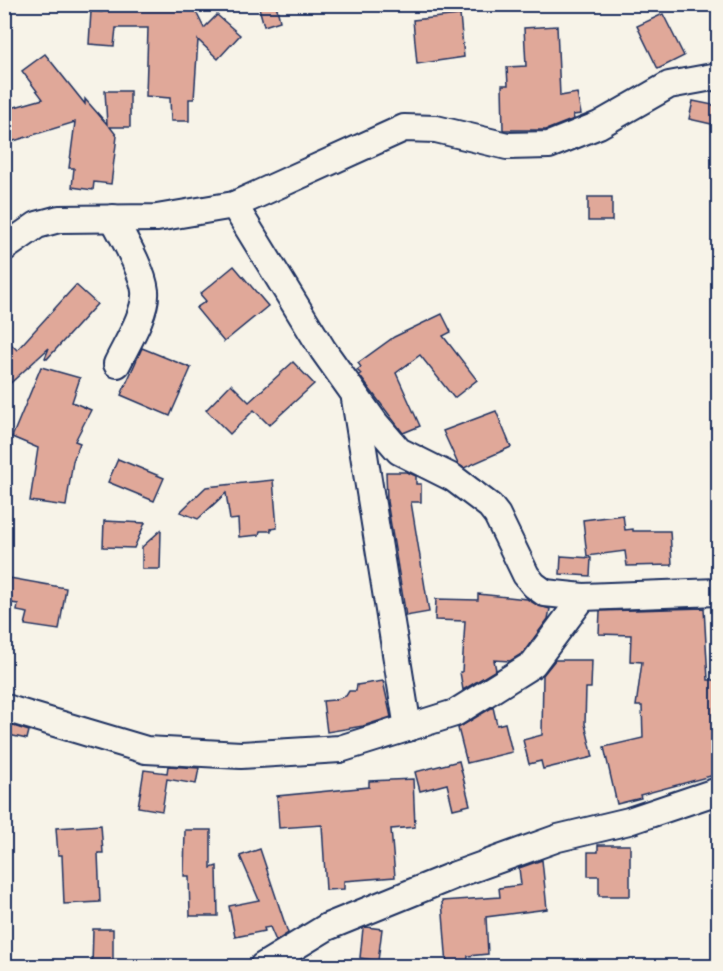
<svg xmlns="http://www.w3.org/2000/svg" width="723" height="971" font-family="'Indie Flower',sans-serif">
	<rect width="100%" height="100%" fill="#f7f3e8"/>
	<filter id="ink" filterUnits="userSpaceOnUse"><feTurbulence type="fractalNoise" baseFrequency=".0167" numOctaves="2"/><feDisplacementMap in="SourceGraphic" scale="12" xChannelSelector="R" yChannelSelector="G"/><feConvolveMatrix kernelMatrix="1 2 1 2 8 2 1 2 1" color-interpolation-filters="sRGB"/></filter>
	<g filter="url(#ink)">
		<g fill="#e0a899" stroke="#1b2f5e" stroke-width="1.5">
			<polygon points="124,4 161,4 161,6 192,4 204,28 217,15 240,35 218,59 198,40 194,99 189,99 189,121 171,121 170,98 146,96 148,28 116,28 114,46 89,44 91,11 102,12 103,6 124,7"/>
			<polygon points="258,4 276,4 280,21 264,26"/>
			<polygon points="663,14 684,56 658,69 637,26"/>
			<polygon points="460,15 464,57 417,64 413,20"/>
			<polygon points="557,26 560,96 577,93 581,114 573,115 574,119 546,130 503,130 502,85 508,85 507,67 526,66 524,28"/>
			<polygon points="45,54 85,104 85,99 107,124 105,91 130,91 130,127 110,127 117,136 111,184 94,182 93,190 72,187 74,168 69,168 75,122 4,144 4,110 43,99 22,71"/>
			<polygon points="693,101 718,106 716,125 689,119"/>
			<rect x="588" y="197" width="24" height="24"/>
			<polygon points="234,266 268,306 224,342 196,308 206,301 200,294"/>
			<polygon points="76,285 97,304 47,359 45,358 49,348 4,389 4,337 17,350"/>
			<polygon points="442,314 451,332 443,336 477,380 454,398 420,355 396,373 420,426 403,433 359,375 361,374 357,370 361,367 358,363 394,337"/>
			<polygon points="142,348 191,368 170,416 121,395"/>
			<polygon points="293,362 314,384 269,425 254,410 230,434 206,410 231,384 249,402"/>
			<polygon points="41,367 80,378 72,402 91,410 75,441 80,443 73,461 66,506 30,501 38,448 12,437"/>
			<polygon points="496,411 511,447 464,468 458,464 443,431"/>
			<polygon points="118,459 164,478 154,501 108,482"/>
			<polygon points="386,472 407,472 416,476 416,484 421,484 421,502 411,502 429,612 406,616 387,501"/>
			<polygon points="273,480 277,528 271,529 271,531 260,531 259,535 239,537 238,519 230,520 226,493 198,519 180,512 206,487"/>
			<polygon points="623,515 625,530 633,529 633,531 670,531 672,565 627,566 625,551 587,556 583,520"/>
			<polygon points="104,521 145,523 134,548 103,547"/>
			<polygon points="161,530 160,569 142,569 142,547"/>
			<polygon points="561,556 591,558 590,576 560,574"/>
			<polygon points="4,577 66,588 59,630 25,625 28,613 17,611 18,604 4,602"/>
			<polygon points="478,594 527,599 537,605 550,609 548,619 523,653 510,661 494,660 496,670 463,690 460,672 462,672 465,621 435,620 436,599 478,600"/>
			<polygon points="704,608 708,680 718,680 718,774 640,795 641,798 617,804 604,747 643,738 642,706 636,706 642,662 630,661 631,635 599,634 600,611"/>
			<polygon points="555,660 592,660 591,688 586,688 585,724 593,757 543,769 541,761 529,764 523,740 542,735 543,675"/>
			<polygon points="383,681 391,717 363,726 327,732 323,701 334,700 346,696 349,691 356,691 357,685"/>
			<polygon points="493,707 497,725 505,723 512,752 467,763 458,728"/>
			<polygon points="4,723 29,731 27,739 4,734"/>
			<polygon points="459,761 470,805 453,809 447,784 420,791 415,772"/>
			<polygon points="168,766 199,768 196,784 167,779 162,811 138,807 144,770 167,773"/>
			<polygon points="413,779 415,827 391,829 395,877 344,881 344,889 326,890 322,825 279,828 277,796 369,787 369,781"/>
			<polygon points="101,825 103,853 98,853 100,902 64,904 62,855 58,855 56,828"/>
			<polygon points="185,830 211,830 211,868 217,866 218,916 190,916 189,876 184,876"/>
			<polygon points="598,845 630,845 630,896 599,896 599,876 588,876 588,852 598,852"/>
			<polygon points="260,849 288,933 276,941 270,927 264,928 265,931 235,937 229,906 259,900 240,856"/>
			<polygon points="542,860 547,909 486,917 488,954 468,956 467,966 447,966 442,901 500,897 499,888 521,885 519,868"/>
			<polygon points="366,927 382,929 378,961 360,958 363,928"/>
			<polygon points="93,929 113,929 113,966 92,966"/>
		</g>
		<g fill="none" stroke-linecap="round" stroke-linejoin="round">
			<defs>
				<g id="street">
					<polyline points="234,205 323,350 375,423 399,451 453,478 490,506 497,515 526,575 534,585 545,593 583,597 718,592"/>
					<path d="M113,218C123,237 143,271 145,291C147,312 126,345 117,364"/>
					<polyline points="4,248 37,225 59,219 157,218 234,205 404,128 436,129 507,146 549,145 599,125 669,85 718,76"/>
					<polyline points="355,399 408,728"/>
					<polyline points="4,707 15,711 146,750 241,755 340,749 455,713 533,664 583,597"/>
					<polyline points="263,966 327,927 455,875 558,838 629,821 718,791"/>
				</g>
			</defs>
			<use href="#street" stroke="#1b2f5e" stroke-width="30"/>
			<polyline stroke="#1b2f5e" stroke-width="4" stroke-dasharray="1.5 4.5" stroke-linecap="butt" points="617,966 618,960"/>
			<use href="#street" stroke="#f7f3e8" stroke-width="26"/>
		</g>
	</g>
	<rect width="723" height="971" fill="none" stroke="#f7f3e8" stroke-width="24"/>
	<rect x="12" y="12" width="699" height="947" fill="none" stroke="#1b2f5e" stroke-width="2" filter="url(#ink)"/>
</svg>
